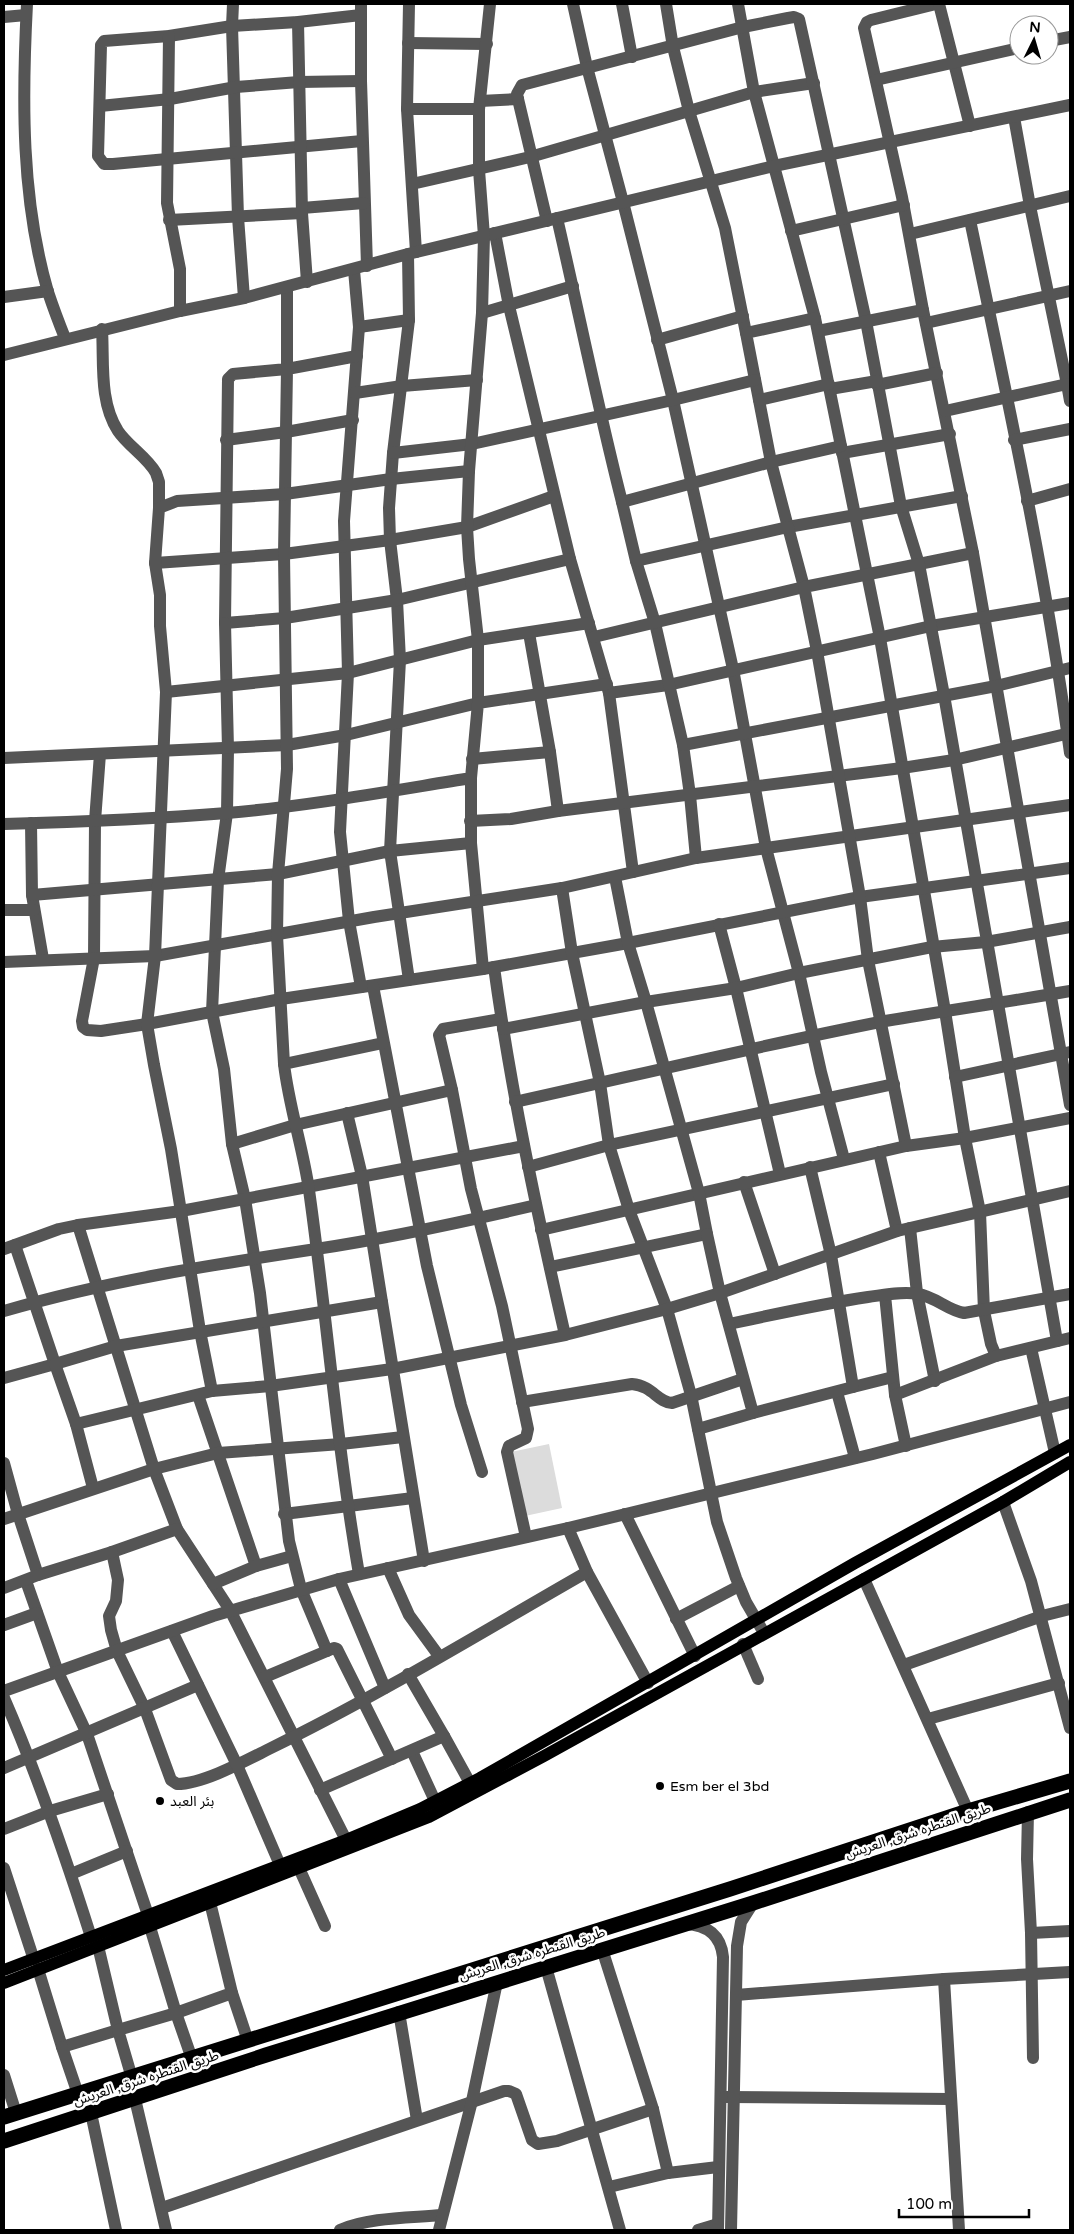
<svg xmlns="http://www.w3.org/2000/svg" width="1074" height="2234" font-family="'Varela Round','Noto Sans Arabic',sans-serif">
	<rect width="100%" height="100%" fill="#fff"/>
	<polygon fill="#dcdcdc" points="549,1444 562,1508 525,1516 511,1452"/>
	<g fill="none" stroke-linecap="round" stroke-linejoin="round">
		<g stroke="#555" stroke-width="12">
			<path d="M27,4C22,99 21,199 48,292C53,307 59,323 65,338"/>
			<polyline points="233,4 232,26 238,217 244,298"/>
			<polyline points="361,4 361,81 367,266"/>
			<polyline points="409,4 407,109 416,252"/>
			<polyline points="573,4 587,67 623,202 673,400 733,669 766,848 799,973 821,1072 844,1159"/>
			<polyline points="622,4 632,57"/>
			<polyline points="666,4 673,47 689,111 754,92 814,83"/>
			<polyline points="738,4 754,92 815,318 880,638 945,1011 965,1138 980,1212 984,1311 991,1344 996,1356"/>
			<polyline points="936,4 871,20 867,22 864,28 902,197 923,310 973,553 1070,1105"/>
			<polyline points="939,4 970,126"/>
			<polyline points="361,15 298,22 232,26 169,36 104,41 101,45 98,156 104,164 113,164 362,141"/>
			<polyline points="4,17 26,15"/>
			<polyline points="169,36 167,203 180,269 180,311"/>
			<polyline points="1049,41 1070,37"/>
			<polyline points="408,43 487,44"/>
			<polyline points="876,80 1019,48"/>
			<polyline points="480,101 518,99"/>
			<polyline points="100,106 170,99 236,87 299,82 361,81"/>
			<polyline points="407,109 479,109"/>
			<polyline points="1014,117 1030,206 1067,384 1070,383"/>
			<polyline points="412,184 530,157 689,111 725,228 746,333"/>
			<polyline points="302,208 364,203"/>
			<polyline points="302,213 307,282"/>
			<path d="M557,218C579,313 598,408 622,502"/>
			<polyline points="169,220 302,213 298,22"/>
			<path d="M970,220C1007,397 1046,574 1070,753"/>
			<polyline points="547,221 518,99 517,94 522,85 743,27 788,18 794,17 799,19 866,321 901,506 919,564 973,553"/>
			<polyline points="791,231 904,205"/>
			<polyline points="910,234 1070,196"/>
			<polyline points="408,254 409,320 393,453 389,508 390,540 397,600 400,660 390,851 471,843"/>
			<polyline points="354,270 359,327 344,521 348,673 340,832 349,921 361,987"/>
			<polyline points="287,287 287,369 233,374 228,379 225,623 285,618 397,600 570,559 509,306 495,233"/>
			<polyline points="4,297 48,291"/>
			<polyline points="482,313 573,286"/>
			<polyline points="815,318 746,333 771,462 788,527 962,496"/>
			<polyline points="926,323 1070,291"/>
			<polyline points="359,327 409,320"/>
			<path d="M102,329C104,362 99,402 118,431C128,446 147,457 156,473L159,482V508"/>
			<polyline points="818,331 923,310"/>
			<polyline points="657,340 743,316"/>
			<polyline points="4,355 180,311 244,298 408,254 774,166 1070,105"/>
			<polyline points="877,385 937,373"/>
			<polyline points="830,389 877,381"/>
			<polyline points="355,393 402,386 477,380"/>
			<polyline points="759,400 829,384"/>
			<polyline points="945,411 1067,384 1070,401"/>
			<polyline points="226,440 286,432 353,420"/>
			<polyline points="1014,440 1070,429"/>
			<polyline points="393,453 472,444 673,400 755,380"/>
			<polyline points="842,453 950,434"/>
			<polyline points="1027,501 1070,489"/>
			<polyline points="570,559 609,693 668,685 931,626 1070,603"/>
			<polyline points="636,561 655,623 683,745 690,795 696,858"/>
			<polyline points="155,563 284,554 390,540 467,527 554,496"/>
			<polyline points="225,623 228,749 227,813 218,880 212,1012 224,1069 232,1144 245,1199 260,1293 289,1541 301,1589 327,1651"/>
			<polyline points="529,633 550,752 558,811"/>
			<polyline points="594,637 804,587 788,527 636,561 622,502 771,462 841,446"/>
			<polyline points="166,692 348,673 478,640 589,623"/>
			<polyline points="609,693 633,872"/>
			<polyline points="683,745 996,686 1070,668"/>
			<polyline points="100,754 95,821 94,958 82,1021 83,1027 87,1030 101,1031 147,1024 281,999 483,969 628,943 860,897 1070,868"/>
			<polyline points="4,758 287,745 346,735 478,703 478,640 469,559 467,527 469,471 482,313 484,236 479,170 479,109 490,4"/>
			<polyline points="472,759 550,752"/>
			<polyline points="471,778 471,843 483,969"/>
			<polyline points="470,821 511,819 558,811 902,768 954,760 1070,733"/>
			<polyline points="31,823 32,895 43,959"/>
			<path d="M4,824C78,822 153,819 227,813C309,806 390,791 471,778L478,703L607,684"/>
			<polyline points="562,888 572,953 600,1083 609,1145 629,1210 667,1309 691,1395 717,1522 736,1578 746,1602 764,1633"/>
			<polyline points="32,895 278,874 390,851 409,980"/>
			<polyline points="4,910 34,910"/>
			<polyline points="719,924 736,988 780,1174"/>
			<polyline points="4,962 155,956 374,917 562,888 696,858 1070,805"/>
			<path d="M494,967C511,1091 537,1213 565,1335"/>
			<polyline points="373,986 427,1266 461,1405 482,1472"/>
			<polyline points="503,1029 646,1002 736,988 799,973 932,947 986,942 1070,927"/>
			<polyline points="284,1064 277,935 278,874 287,769 284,554 287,369 357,356"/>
			<polyline points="955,1077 1070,1052"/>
			<polyline points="452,1090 439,1035 443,1029 501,1019"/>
			<path d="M515,1102C637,1075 758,1046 880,1022C943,1011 1007,1002 1070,991"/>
			<polyline points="347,1113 362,1176 382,1302"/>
			<polyline points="232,1144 295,1125 452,1090 471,1189 502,1306 528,1429 526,1438 509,1446 507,1452 526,1537"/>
			<polyline points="906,1146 868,960 860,897 817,651 804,587 919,564 944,695 1057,1341"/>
			<polyline points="879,1152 897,1231"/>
			<polyline points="528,1167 609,1145 894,1084"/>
			<polyline points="744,1182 775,1274"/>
			<polyline points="78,1225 154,1469 177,1529 230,1610 346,1840"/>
			<polyline points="910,1228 917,1293 935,1381"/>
			<polyline points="541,1230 906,1146 965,1138 1070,1118"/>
			<polyline points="4,1249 59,1229 78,1225 181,1211 524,1146"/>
			<polyline points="550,1267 707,1234 699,1193 646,1002 628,943 615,877"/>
			<polyline points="885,1295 895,1395 906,1446"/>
			<path d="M4,1311C106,1281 211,1265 316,1249C390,1238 463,1222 536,1205"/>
			<path d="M729,1324C775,1314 821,1304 868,1297C884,1295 903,1291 918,1294C936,1297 947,1310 964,1313L1070,1294"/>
			<polyline points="1031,1348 1055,1453"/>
			<polyline points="4,1378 55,1364 15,1245"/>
			<polyline points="853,1387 893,1377"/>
			<polyline points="212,1391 200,1331 171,1149 154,1065 147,1024 155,956 166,692 160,626 160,595 155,563 159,508 177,501 285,494 391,479 469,471"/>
			<polyline points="837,1392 855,1458"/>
			<polyline points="198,1395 256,1566"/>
			<polyline points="895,1395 996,1356 1070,1338"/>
			<path d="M522,1402L632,1384C653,1386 657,1402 672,1403L743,1379"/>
			<polyline points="753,1413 853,1387 831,1255 810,1167"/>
			<polyline points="76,1424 93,1488"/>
			<polyline points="698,1429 753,1413 720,1293 707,1234"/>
			<polyline points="4,1463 18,1514 38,1575"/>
			<polyline points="1003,1502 1031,1581 1070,1728"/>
			<polyline points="284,1514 413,1498"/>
			<polyline points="625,1514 695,1656"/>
			<polyline points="4,1519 154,1469 218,1453 341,1444 403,1437"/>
			<polyline points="568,1528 587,1572 648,1683"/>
			<path d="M177,1529L112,1552L118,1580L116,1601L109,1616L111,1630L117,1651L145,1709L171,1780L177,1784C203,1784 245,1761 269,1749C378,1696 482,1632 587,1572"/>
			<polyline points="424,1561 382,1302 116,1346 55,1364 76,1424 212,1391 270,1386 392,1369 565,1335 667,1309 720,1293 897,1231 1070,1191"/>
			<polyline points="388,1568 409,1615 439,1656"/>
			<path d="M359,1574C337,1447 327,1318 309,1190C303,1148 289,1107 284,1064L383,1043"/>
			<polyline points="339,1579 385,1688"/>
			<polyline points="864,1579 968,1811"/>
			<polyline points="26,1581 58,1672 87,1734 148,1915"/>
			<polyline points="213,1584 256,1566 292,1556"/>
			<polyline points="4,1588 38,1575 112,1552"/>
			<polyline points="676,1619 739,1586"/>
			<polyline points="4,1625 37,1613"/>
			<polyline points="172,1631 237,1765 280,1865"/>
			<polyline points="743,1644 758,1679"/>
			<polyline points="904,1665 1042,1616 1070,1609"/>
			<polyline points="265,1677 334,1648 337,1649 392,1759"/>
			<polyline points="4,1691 213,1616 339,1579 568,1528 873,1454 1070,1402"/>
			<path d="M4,1698C38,1776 65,1855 91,1937"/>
			<polyline points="928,1719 1059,1683"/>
			<polyline points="444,1736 470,1783"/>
			<polyline points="412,1751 435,1801"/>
			<polyline points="4,1768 198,1685"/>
			<polyline points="320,1790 444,1736 408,1674"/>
			<polyline points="1028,1812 1027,1859 1031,1933 1033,2058"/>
			<polyline points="4,1829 50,1811 108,1794"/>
			<polyline points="4,1868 33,1957"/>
			<polyline points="299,1868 325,1926"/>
			<polyline points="71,1874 127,1851"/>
			<path d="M686,1924C707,1925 721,1935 723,1957L718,2230"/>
			<polyline points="150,1927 176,2013 232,1993 208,1894"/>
			<polyline points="1031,1933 1070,1931"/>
			<polyline points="602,1949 653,2109 668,2173"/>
			<polyline points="546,1967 620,2230"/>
			<polyline points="38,1969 62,2047 118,2030 98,1946"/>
			<polyline points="944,1979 959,2230"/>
			<polyline points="232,1993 248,2041"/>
			<polyline points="736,1995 944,1979 1070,1972"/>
			<polyline points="399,2012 417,2120"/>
			<polyline points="62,2047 78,2094"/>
			<polyline points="4,2075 16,2113"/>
			<polyline points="132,2078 118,2030 176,2013 192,2059"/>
			<polyline points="725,2097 950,2099"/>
			<polyline points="135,2099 166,2230"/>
			<polyline points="91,2113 116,2230"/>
			<polyline points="609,2187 668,2173 718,2167"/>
			<polyline points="162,2208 504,2091 509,2091 516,2094 532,2140 538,2144 557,2141 653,2109"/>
			<path d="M340,2230C369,2217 411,2218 442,2215"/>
			<polyline points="439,2230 472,2101 497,1982"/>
			<polyline points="698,2230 718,2224"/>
			<polyline points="731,2230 737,1946 741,1922 753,1903"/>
		</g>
		<g stroke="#000" stroke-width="12">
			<polyline points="4,1970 346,1840 420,1809 480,1778 855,1563 1070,1445"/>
			<polyline points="4,1983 429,1817 544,1756 1003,1502 1070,1462"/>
		</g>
		<g stroke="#000" stroke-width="15">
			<polyline points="4,2117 730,1889 968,1811 1070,1781"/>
			<polyline points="4,2141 266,2055 753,1903 1070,1800"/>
		</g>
	</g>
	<g fill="#000" stroke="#fff" stroke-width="2">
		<circle cx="660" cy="1786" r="5"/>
		<circle cx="160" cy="1801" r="5"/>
	</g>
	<g text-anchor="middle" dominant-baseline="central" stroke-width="5" stroke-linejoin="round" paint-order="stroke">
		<g font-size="14" fill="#000" stroke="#fff" text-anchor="start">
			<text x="670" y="1786">Esm ber el 3bd</text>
			<text x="170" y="1801">بئر العبد</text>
		</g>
		<g font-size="14" fill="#000" stroke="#fff">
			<text transform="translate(918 1831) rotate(-18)">طريق القنطره شرق, العريش</text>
			<text transform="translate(532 1954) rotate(-17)">طريق القنطره شرق, العريش</text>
			<text transform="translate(146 2078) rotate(-18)">طريق القنطره شرق, العريش</text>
		</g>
	</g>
	<rect width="1074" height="2234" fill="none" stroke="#000000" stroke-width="10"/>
	<g transform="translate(1034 40) rotate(5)"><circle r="24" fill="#ffffff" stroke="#999999"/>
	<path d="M0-4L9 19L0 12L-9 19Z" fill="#000000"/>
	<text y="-8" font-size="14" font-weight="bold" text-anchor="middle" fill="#000000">N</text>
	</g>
	<path d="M899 2209v8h130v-8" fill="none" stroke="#000000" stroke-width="2.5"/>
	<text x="906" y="2209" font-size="15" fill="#000000" stroke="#ffffff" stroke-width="4" paint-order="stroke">100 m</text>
</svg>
